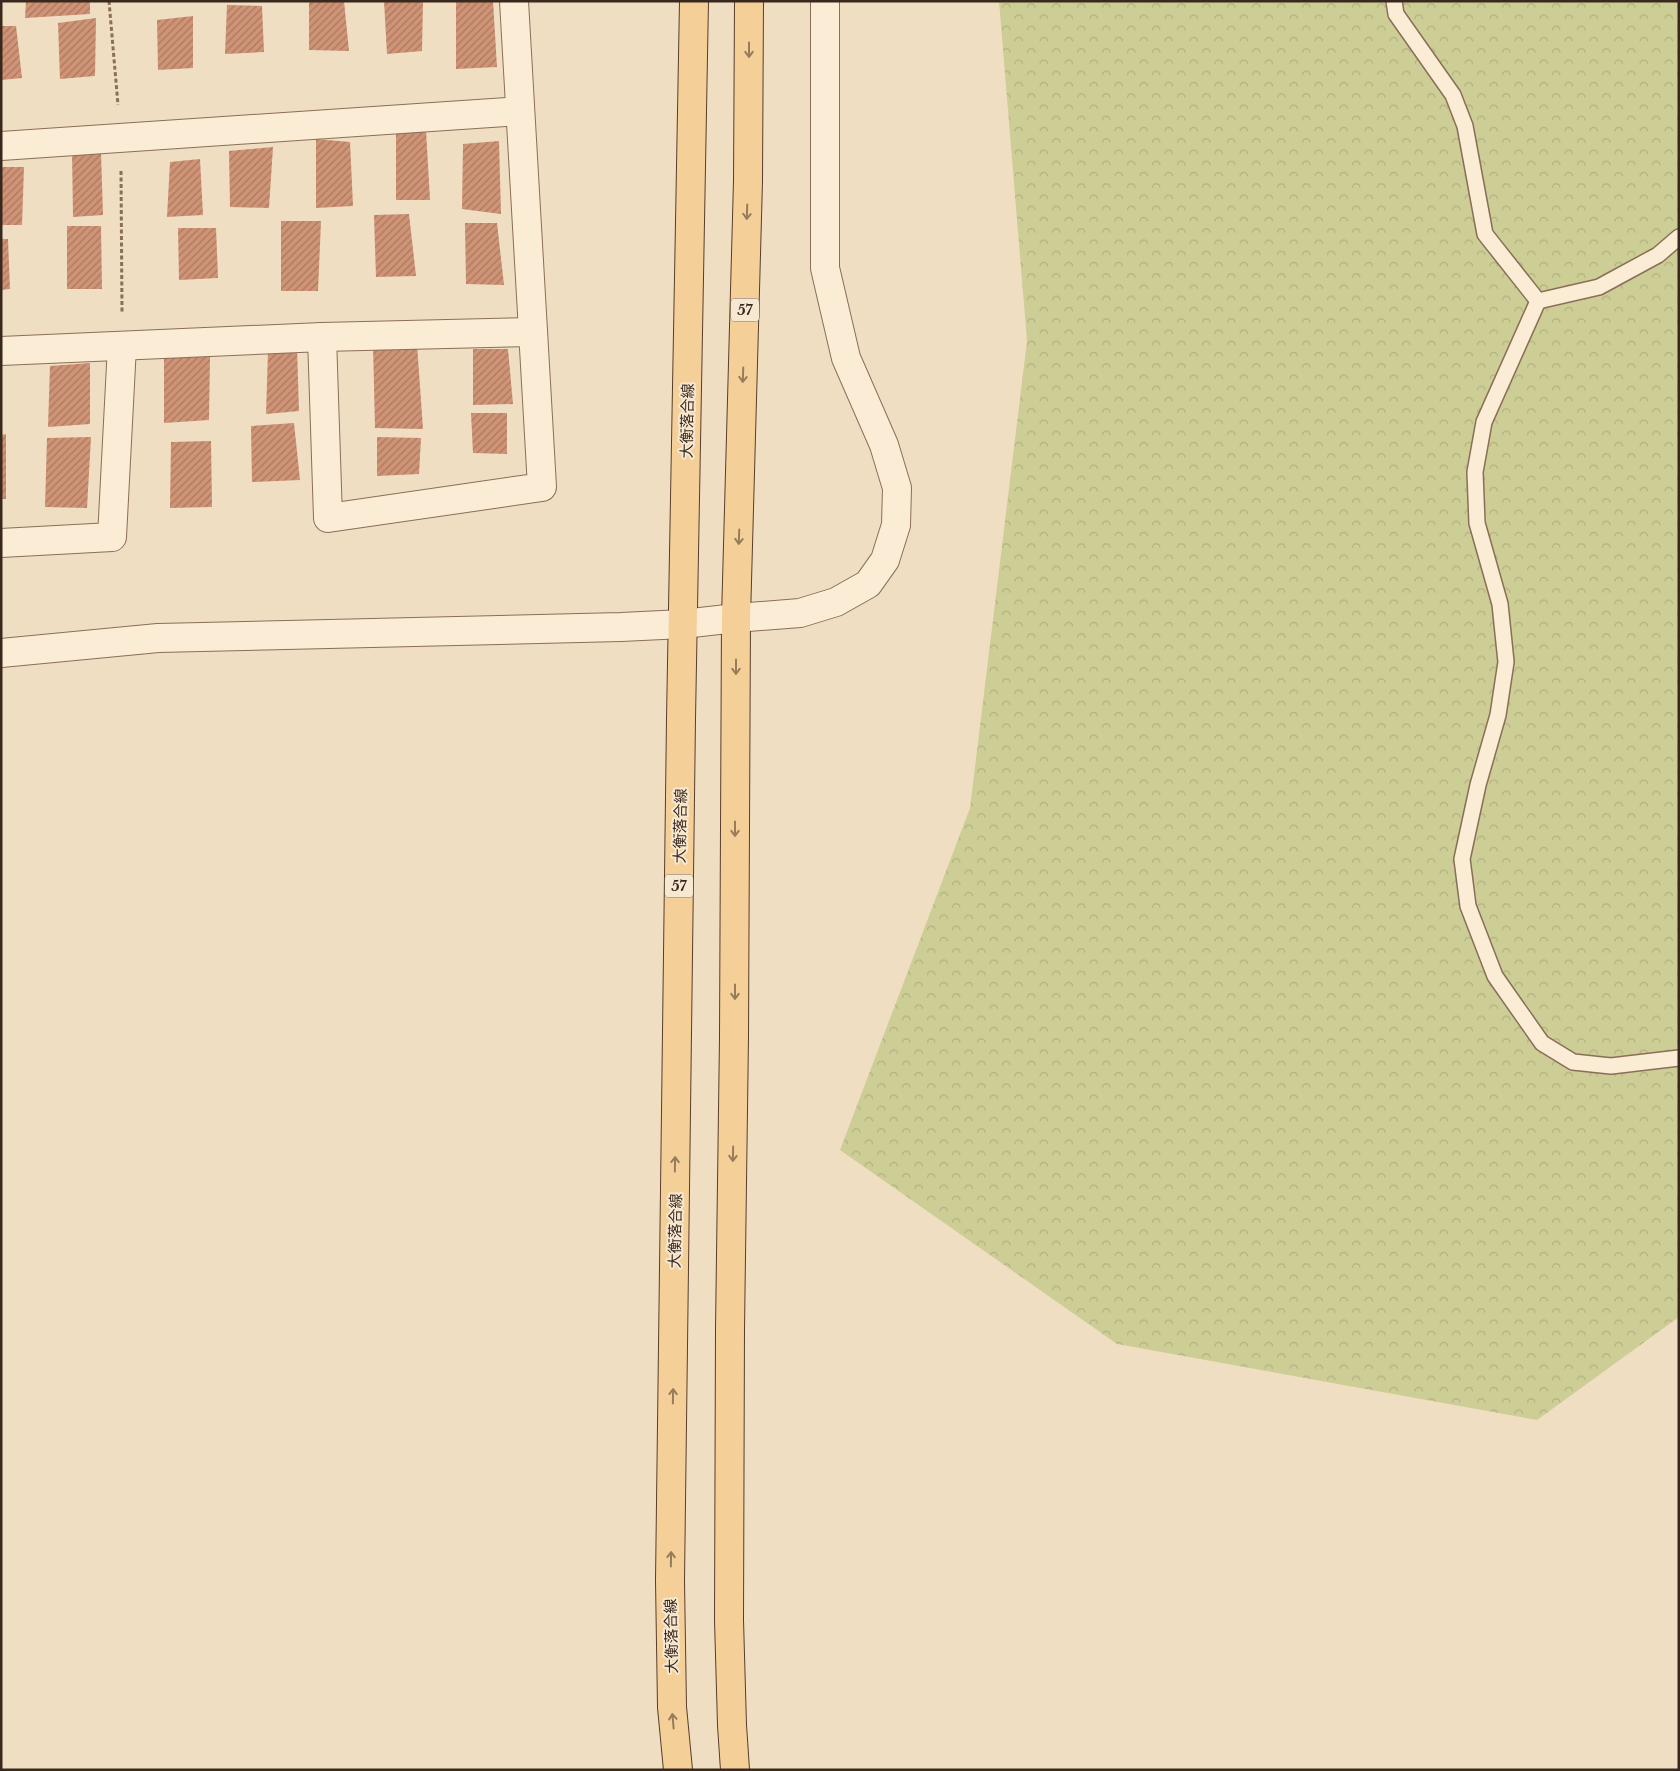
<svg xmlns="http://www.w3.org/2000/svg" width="1680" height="1771" font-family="'Libre Baskerville','Noto Sans JP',serif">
	<defs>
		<pattern id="forest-crowns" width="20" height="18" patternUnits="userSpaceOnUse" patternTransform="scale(1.25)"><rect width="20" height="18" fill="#cdce95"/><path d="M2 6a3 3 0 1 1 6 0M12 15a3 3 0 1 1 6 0" fill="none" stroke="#b1b180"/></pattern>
		<pattern id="building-hatch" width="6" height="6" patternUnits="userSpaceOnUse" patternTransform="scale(1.25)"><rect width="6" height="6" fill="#cf9376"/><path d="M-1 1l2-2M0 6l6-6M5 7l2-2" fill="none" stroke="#a97860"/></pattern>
	</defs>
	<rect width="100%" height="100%" fill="#f0dec2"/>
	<polygon fill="url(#forest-crowns)" points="999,1 1679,1 1679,1317 1537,1420 1117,1344 840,1150 970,808 1027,341"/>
	<g fill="url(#building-hatch)">
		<polygon points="26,1 90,1 90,14 25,18"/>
		<polygon points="309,1 344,1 349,51 309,50"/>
		<polygon points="384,1 423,1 422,51 387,54"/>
		<polygon points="456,1 493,1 497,67 456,69"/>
		<polygon points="227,5 262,6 264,52 225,54"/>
		<polygon points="193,16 193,68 158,70 157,20"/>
		<polygon points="96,18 95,76 60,79 58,23"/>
		<polygon points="1,26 16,26 22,78 1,80"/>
		<polygon points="426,130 430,200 396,200 396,131"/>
		<polygon points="316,139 350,142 353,206 316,208"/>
		<polygon points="499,141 501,214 462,209 463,144"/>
		<polygon points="273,147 269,208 230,207 229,151"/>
		<polygon points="72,153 101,153 103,215 73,217"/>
		<polygon points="200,159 203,215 167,217 170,162"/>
		<polygon points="1,167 24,167 22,225 1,225"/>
		<polygon points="409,214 416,276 376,277 374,215"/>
		<polygon points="281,221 321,221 318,291 281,291"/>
		<polygon points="465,223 497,223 504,285 466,284"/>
		<polygon points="67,226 101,226 102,289 67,289"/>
		<polygon points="178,228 216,228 218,278 179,280"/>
		<polygon points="1,239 8,239 10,289 1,290"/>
		<polygon points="417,344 423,429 375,428 373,345"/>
		<polygon points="297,348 299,411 266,414 268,350"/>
		<polygon points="473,349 508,349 513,404 473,405"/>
		<polygon points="164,354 210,356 209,420 164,423"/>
		<polygon points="90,363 90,424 48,427 50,366"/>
		<polygon points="471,413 507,413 507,454 473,453"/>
		<polygon points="294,423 300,480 252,482 251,426"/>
		<polygon points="6,434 6,499 1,499 1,435"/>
		<polygon points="91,437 87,508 45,507 47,438"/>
		<polygon points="377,437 421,438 419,474 377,476"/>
		<polygon points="211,441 212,507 170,508 171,442"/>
	</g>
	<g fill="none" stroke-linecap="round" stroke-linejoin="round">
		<defs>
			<g id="service">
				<polyline points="1394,1 1396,14 1453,95 1465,126 1485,234 1538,301"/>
				<polyline points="1538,301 1484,422 1475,472 1477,523 1500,604 1506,662 1498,715 1478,785 1462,859 1468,906 1495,976 1542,1043 1573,1062 1611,1066 1679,1058"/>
				<polyline points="1538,301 1599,287 1658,255 1679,237"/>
			</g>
			<g id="minor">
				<polyline points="1,146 520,111"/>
				<polyline points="322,337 533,332"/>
				<polyline points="1,351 322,337 328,518 542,487 514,1"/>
				<polyline points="1,543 112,537 122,346"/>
				<polyline points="736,618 800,613 836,602 868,584 885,560 896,525 897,488 884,445 846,358 825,268 825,1"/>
			</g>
			<polyline id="tertiary" points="1,653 158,638 621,627 683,624 736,618"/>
			<g id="primary">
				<polyline points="678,1770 672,1707 670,1581 681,719 694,1"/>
				<polyline points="735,1770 732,1725 729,1620 730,1329 734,1037 736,618 748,181 749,1"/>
			</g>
		</defs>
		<use href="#service" stroke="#8a6e58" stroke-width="18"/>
		<use href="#minor" stroke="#8a6e58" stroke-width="30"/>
		<use href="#tertiary" stroke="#8a6e58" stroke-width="30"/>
		<use href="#primary" stroke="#583d2d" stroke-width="30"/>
		<g stroke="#8a6e58" stroke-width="3" stroke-dasharray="4 2.5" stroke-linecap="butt">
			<polyline points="109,1 118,105"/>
			<polyline points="121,171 122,313"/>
		</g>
		<use href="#service" stroke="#faecd5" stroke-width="15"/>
		<use href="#minor" stroke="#faecd5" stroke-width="28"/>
		<use href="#tertiary" stroke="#faecd5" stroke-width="28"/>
		<use href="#primary" stroke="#f4cf98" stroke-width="28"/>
	</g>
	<defs><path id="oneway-shaft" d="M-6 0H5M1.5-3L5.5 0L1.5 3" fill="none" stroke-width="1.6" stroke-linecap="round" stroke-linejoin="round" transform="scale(1.25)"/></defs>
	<g stroke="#967c5a">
		<use href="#oneway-shaft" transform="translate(749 50) rotate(90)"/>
		<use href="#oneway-shaft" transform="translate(747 212) rotate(92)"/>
		<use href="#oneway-shaft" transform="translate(743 375) rotate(92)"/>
		<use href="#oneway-shaft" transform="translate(739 537) rotate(92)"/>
		<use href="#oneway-shaft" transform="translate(736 667) rotate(90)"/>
		<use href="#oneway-shaft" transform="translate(735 829) rotate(90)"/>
		<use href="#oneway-shaft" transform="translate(735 992) rotate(90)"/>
		<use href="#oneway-shaft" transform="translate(733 1154) rotate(91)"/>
		<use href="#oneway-shaft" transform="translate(675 1164) rotate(-89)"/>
		<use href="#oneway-shaft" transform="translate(673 1396) rotate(-89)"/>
		<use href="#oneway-shaft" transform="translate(671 1559) rotate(-89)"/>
		<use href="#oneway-shaft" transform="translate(673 1721) rotate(-95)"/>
	</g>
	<g text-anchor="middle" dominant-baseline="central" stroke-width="4" stroke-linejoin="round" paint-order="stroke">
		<g fill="#f7e8d2" stroke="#726253" stroke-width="1">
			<rect x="731" y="298.5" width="28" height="23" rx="4"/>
			<rect x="665" y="874.5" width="28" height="23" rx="4"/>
		</g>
		<g font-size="14" font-weight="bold" fill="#39281d">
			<text x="745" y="310">57</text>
			<text x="679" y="886">57</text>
		</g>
		<g font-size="15" fill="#39281d" stroke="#f7e8d2">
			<text transform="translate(687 421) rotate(-89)">大衡落合線</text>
			<text transform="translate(680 826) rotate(-89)">大衡落合線</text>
			<text transform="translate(675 1231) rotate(-89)">大衡落合線</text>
			<text transform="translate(671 1636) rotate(-91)">大衡落合線</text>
		</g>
	</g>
	<rect width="1680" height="1771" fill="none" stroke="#39281d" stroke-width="5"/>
</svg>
